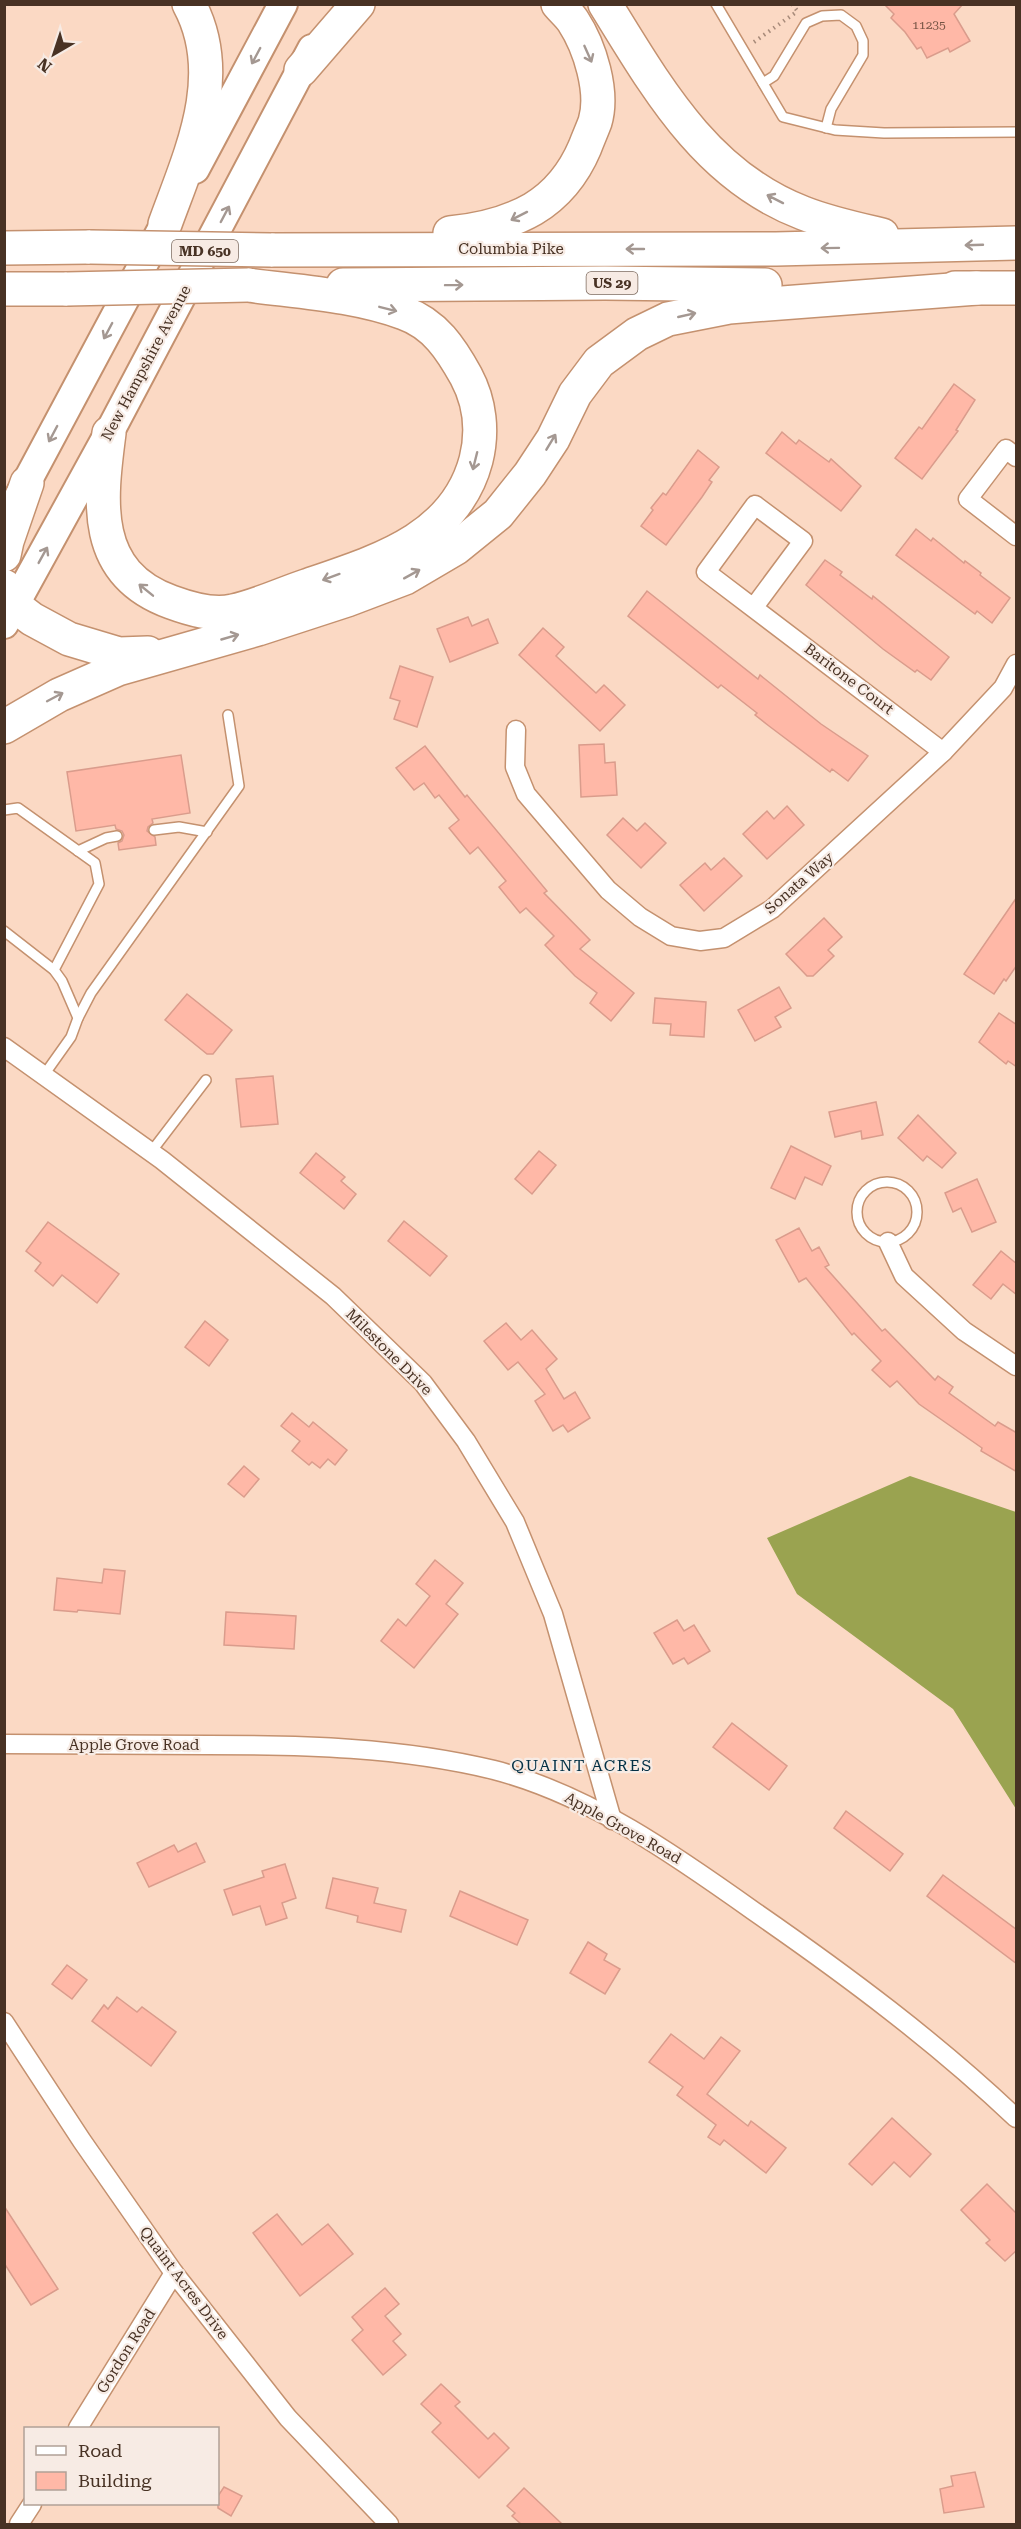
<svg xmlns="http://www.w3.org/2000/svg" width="1021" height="2529" font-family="'Roboto Serif',serif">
	<rect width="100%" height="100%" fill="#fbd9c4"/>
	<polygon fill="#9aa350" points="910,1476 1016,1512 1016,1809 953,1709 797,1594 767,1538"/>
	<g fill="#ffb8a7" stroke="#da9c8c" stroke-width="1.5">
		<polygon points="884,4 963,4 954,14 970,41 950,52 948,48 927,58 921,47 917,49 905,32 891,18 894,14"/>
		<polygon points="954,384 975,400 956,430 958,431 922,479 895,458 919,427 922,429"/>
		<polygon points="782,432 796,444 799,440 829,462 831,459 861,486 841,511 766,453"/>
		<polygon points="698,450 719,467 709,480 712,482 702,497 666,545 641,526 653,510 651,508 663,493 666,495"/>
		<polygon points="916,529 931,541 933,538 964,563 965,561 981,573 980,575 1010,598 992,623 977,611 975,614 896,555"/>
		<polygon points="825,560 842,572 840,575 872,599 873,596 949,657 931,680 917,670 915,672 883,649 806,585"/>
		<polygon points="647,591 758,679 760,675 821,724 868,756 848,781 832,769 830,772 769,726 755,715 757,713 721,685 718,688 628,616"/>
		<polygon points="468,617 472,626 488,619 498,643 450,662 437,629"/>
		<polygon points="543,628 564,647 556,656 596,693 604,685 625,705 600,731 519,655"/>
		<polygon points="400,666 433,677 417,727 394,719 400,701 390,698"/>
		<polygon points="604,744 605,763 615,762 617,795 581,797 579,745"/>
		<polygon points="425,746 465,797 467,795 547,891 544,893 590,940 580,949 634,993 611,1021 590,1003 597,993 575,976 545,945 554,936 526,908 520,913 499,887 506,881 478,847 470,854 449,828 459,820 439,795 435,798 424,783 414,790 396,768"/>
		<polygon points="181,755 190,813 152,819 153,823 148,827 147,831 155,837 156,845 119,850 118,843 122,841 124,835 122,831 116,829 115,825 76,831 67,772"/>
		<polygon points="787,806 804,825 767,859 743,834 767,811 774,819"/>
		<polygon points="623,818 637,831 645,823 666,843 641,868 607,835"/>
		<polygon points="724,858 742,876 704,911 680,885 705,863 711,870"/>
		<polygon points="1017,897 1017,965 1006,981 1004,979 994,994 964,974"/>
		<polygon points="824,918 842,937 828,950 834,956 813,976 807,976 786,954"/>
		<polygon points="779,987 791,1008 775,1017 781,1027 755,1041 738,1010"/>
		<polygon points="187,994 232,1030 213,1054 207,1054 165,1020"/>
		<polygon points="655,998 706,1002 704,1037 670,1035 671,1024 653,1023"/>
		<polygon points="999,1013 1017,1025 1017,1067 1008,1061 1006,1064 979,1042"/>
		<polygon points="273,1076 278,1124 241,1127 236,1079"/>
		<polygon points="876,1102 883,1135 862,1139 861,1131 835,1137 829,1112"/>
		<polygon points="918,1115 956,1153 942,1168 927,1156 923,1161 898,1138"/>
		<polygon points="791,1146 831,1166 822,1185 805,1177 795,1199 771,1188"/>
		<polygon points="539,1151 556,1165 532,1194 515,1179"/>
		<polygon points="316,1153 345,1177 341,1181 356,1194 344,1209 300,1173"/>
		<polygon points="977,1179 996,1222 972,1232 961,1208 953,1212 945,1193"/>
		<polygon points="404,1221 447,1256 430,1276 388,1241"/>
		<polygon points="48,1222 119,1274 97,1303 62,1275 53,1286 35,1271 41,1263 26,1251"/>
		<polygon points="799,1228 812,1251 819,1247 829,1265 825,1267 882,1331 885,1329 935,1380 938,1376 953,1387 949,1393 995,1426 998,1422 1017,1433 1017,1472 981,1451 982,1448 919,1404 897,1381 890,1387 872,1370 881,1361 854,1333 852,1335 806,1278 799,1282 776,1240"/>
		<polygon points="1001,1251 1017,1264 1017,1295 1003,1284 991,1299 973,1285"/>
		<polygon points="205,1321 228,1340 209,1366 185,1347"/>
		<polygon points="506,1323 521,1340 532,1330 557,1359 546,1369 564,1399 575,1392 590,1418 568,1432 563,1425 553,1431 535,1401 545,1394 518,1362 508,1370 484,1341"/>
		<polygon points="292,1413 309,1427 313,1422 347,1450 335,1465 328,1459 320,1468 312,1462 309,1465 292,1451 300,1441 281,1426"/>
		<polygon points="244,1466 259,1479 244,1497 228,1484"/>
		<polygon points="435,1560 463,1583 446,1604 458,1614 414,1668 381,1641 398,1619 406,1626 430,1596 416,1584"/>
		<polygon points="104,1569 125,1571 120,1614 78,1610 77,1612 54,1610 57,1578 102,1583"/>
		<polygon points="226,1612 296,1616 294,1649 224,1645"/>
		<polygon points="677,1620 684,1631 694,1625 710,1651 688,1664 684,1658 673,1664 654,1633"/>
		<polygon points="732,1723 787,1766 769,1790 713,1747"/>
		<polygon points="846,1811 903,1854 890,1871 834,1828"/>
		<polygon points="196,1843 205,1862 149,1887 137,1863 174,1845 178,1852"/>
		<polygon points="285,1864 296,1898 282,1903 287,1918 266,1925 260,1906 233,1915 224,1890 264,1877 262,1871"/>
		<polygon points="943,1875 1017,1930 1017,1964 927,1896"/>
		<polygon points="333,1878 378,1888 374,1903 406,1910 401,1932 357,1922 358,1916 326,1908"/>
		<polygon points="460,1891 528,1920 517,1945 450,1916"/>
		<polygon points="588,1942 607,1954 604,1960 620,1969 605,1994 570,1973"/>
		<polygon points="67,1965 87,1980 72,1999 52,1984"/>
		<polygon points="117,1997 137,2012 142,2007 176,2032 151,2066 92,2021 104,2005 108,2009"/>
		<polygon points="671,2034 704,2059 721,2037 740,2051 707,2094 748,2126 751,2121 786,2148 766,2173 724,2140 720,2145 708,2137 716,2125 677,2095 683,2087 649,2062"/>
		<polygon points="892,2118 931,2154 910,2177 894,2162 872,2185 849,2164"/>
		<polygon points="987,2184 1017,2214 1017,2250 1005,2261 986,2243 990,2240 961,2210"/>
		<polygon points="4,2206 58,2289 31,2305 4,2263"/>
		<polygon points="277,2214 302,2245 328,2224 353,2254 300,2296 253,2233"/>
		<polygon points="385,2288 399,2304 385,2316 401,2334 393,2341 406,2355 383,2375 352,2340 363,2330 352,2317"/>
		<polygon points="441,2384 460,2402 455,2406 488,2439 494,2433 509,2448 479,2478 432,2432 441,2423 421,2404"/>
		<polygon points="975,2472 984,2507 944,2513 940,2489 953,2486 951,2476"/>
		<polygon points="224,2487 242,2496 231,2516 218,2508 218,2496"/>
		<polygon points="524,2488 562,2524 521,2524 512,2516 515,2513 507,2506"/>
	</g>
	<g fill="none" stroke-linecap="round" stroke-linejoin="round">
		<defs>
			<g id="lane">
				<polyline points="716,4 783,117 835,130 884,133 1016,132"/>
				<polyline points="763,83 774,76 806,23 822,16 841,15 856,26 863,41 863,55 831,109 826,128"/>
				<polyline points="4,810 18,808 95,863 99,884 54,970"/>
				<polyline points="154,830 179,827 207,832"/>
				<polyline points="78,851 106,838 117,836"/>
				<polyline points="4,931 54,970 62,981 78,1018 71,1037 44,1075"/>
				<polyline points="78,1018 91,993 239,786 228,715"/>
				<polyline points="151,1152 206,1080"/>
				<circle cx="887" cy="1212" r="30"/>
			</g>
			<g id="street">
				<polyline points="1016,457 1006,449 968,499 1016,536"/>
				<polyline points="754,607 803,541 755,505 706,572 943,752"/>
				<polyline points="516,730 515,767 526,794 608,890 640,917 671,936 700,941 724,938 772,909 943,752 1003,688 1016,664"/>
				<polyline points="4,1047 162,1160 333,1296 423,1383 466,1441 515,1522 553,1614 612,1820"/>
				<polyline points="888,1242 904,1276 964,1331 1016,1366"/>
				<path d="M4,1744C72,1744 140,1745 208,1745C304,1745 399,1747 494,1770C590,1795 675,1855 755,1912C846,1975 936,2042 1016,2118"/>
				<polyline points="4,2022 82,2141 174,2273 288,2418 389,2524"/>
				<polyline points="78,2428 174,2273"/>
				<polyline points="19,2524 32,2504"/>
			</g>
			<g id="primary">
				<polyline points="195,169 283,4"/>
				<polyline points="16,502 161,231"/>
				<polyline points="4,624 109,433 312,49"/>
			</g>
			<g id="highway">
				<path d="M605,4C657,88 706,176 803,213C828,223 856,229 882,235"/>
				<polyline points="301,70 358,4"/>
				<path d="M165,224C190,155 228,76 189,4"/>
				<path d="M450,233C480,230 507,224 533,209C558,194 574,173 585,147C588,139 592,130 595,122C604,92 590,47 573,21C569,15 563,10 558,4"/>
				<polyline points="4,248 90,247"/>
				<polyline points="271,250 776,249 1016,243"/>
				<polyline points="343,285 605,283 765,285"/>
				<polyline points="955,288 1016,288"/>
				<polyline points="4,289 67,289"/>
				<path d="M109,433C100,502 91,573 171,602C190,609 213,616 233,611C257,606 282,594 306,586C375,562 455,540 476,460C483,432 480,402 466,376C451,349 435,324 404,313C355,295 300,292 248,285"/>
				<polyline points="4,555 7,541 27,483"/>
				<polyline points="4,586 15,606 32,619 69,639 119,654 148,653"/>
				<polyline points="4,727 59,695 118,669 258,629 347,600 405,578 456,548 498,514 530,474 553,439 575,394 599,362 637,334 668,319 729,307 977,288"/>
			</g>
		</defs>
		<use href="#lane" stroke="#c4916f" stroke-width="12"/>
		<use href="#street" stroke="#c4916f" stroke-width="21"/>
		<use href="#primary" stroke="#c4916f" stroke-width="32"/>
		<use href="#highway" stroke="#c4916f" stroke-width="36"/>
		<g stroke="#a88b7a" stroke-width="4" stroke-dasharray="1.5 4.5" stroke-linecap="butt">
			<polyline points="792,4 799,13"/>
			<polyline points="754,42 795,13"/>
		</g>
		<use href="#lane" stroke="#fff" stroke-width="9"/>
		<use href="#street" stroke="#fff" stroke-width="18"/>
		<use href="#primary" stroke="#fff" stroke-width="28"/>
		<use href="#highway" stroke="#fff" stroke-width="33"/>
		<defs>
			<g id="highway-bridge">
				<polyline points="90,247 271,250"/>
				<polyline points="67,289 248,285"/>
			</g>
		</defs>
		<use href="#highway-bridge" stroke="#c4916f" stroke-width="36" stroke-linecap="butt"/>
		<use href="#highway-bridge" stroke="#fff" stroke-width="33"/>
	</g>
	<defs><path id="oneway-shaft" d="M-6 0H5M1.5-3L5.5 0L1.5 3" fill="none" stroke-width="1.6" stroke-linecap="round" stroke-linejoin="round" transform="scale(1.5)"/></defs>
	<g stroke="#a49892">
		<use href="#oneway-shaft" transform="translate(588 54) rotate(66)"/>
		<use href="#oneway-shaft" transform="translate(256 56) rotate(118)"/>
		<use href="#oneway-shaft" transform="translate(775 199) rotate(-153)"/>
		<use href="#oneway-shaft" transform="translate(225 214) rotate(-62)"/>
		<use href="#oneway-shaft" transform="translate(519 216) rotate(153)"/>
		<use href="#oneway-shaft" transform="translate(974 245) rotate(178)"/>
		<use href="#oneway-shaft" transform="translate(830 248) rotate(179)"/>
		<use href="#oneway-shaft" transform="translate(635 249) rotate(-180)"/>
		<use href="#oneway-shaft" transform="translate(454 285) rotate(-1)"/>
		<use href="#oneway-shaft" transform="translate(388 309) rotate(14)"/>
		<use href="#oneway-shaft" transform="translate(687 315) rotate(-13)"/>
		<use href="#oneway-shaft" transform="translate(108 331) rotate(118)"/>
		<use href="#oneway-shaft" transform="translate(53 434) rotate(118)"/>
		<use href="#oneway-shaft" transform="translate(551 442) rotate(-59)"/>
		<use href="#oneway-shaft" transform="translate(475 461) rotate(104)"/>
		<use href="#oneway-shaft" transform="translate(43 555) rotate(-61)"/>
		<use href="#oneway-shaft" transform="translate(412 574) rotate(-29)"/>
		<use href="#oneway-shaft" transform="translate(331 577) rotate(160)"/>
		<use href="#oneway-shaft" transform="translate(146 590) rotate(-141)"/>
		<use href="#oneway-shaft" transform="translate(230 637) rotate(-16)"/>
		<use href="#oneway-shaft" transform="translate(55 697) rotate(-28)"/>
	</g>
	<g text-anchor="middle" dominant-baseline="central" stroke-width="4.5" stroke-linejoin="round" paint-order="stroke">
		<g font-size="12" fill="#765445">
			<text x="929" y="25">11235</text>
		</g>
		<g fill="#f7ebe4" stroke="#7c6a5e" stroke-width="1.5">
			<rect x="172" y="240" width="66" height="22" rx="4.5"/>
			<rect x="586.5" y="272" width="51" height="22" rx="4.5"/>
		</g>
		<g font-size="14" font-weight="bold" fill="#483224">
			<text x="205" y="251">MD 650</text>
			<text x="612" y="283">US 29</text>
		</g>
		<g font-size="15" fill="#483224" stroke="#f7ebe4">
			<text x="511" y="249">Columbia Pike</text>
			<text transform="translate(146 363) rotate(-62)">New Hampshire Avenue</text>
			<text transform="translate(849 679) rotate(37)">Baritone Court</text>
			<text transform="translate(799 883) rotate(-41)">Sonata Way</text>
			<text transform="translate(389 1352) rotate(45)">Milestone Drive</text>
			<text x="134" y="1745">Apple Grove Road</text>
			<text transform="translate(623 1828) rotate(29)">Apple Grove Road</text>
			<text transform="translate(184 2283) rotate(53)">Quaint Acres Drive</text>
			<text transform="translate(126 2351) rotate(-58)">Gordon Road</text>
		</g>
		<g font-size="16" letter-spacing="1.5" fill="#033146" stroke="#f7ebe4">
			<text x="582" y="1765">QUAINT ACRES</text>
		</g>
	</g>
	<rect width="1021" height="2529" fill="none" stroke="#483224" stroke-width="12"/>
	<rect x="24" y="2427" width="195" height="78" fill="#f7ebe4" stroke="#b1a197" stroke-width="1.5"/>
	<rect x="36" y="2446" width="30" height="9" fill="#ffffff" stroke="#b1a197" stroke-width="1.5"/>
	<text x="78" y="2457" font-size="18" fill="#483224">Road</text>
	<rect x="36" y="2472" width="30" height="18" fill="#ffb8a7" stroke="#b1a197" stroke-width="1.5"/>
	<text x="78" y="2487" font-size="18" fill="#483224">Building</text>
	<g transform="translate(54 54) rotate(219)" stroke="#f7ebe4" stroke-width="4.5" paint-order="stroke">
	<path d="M0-4.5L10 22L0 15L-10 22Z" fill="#483224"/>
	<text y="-9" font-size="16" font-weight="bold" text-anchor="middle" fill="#483224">N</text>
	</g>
</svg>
